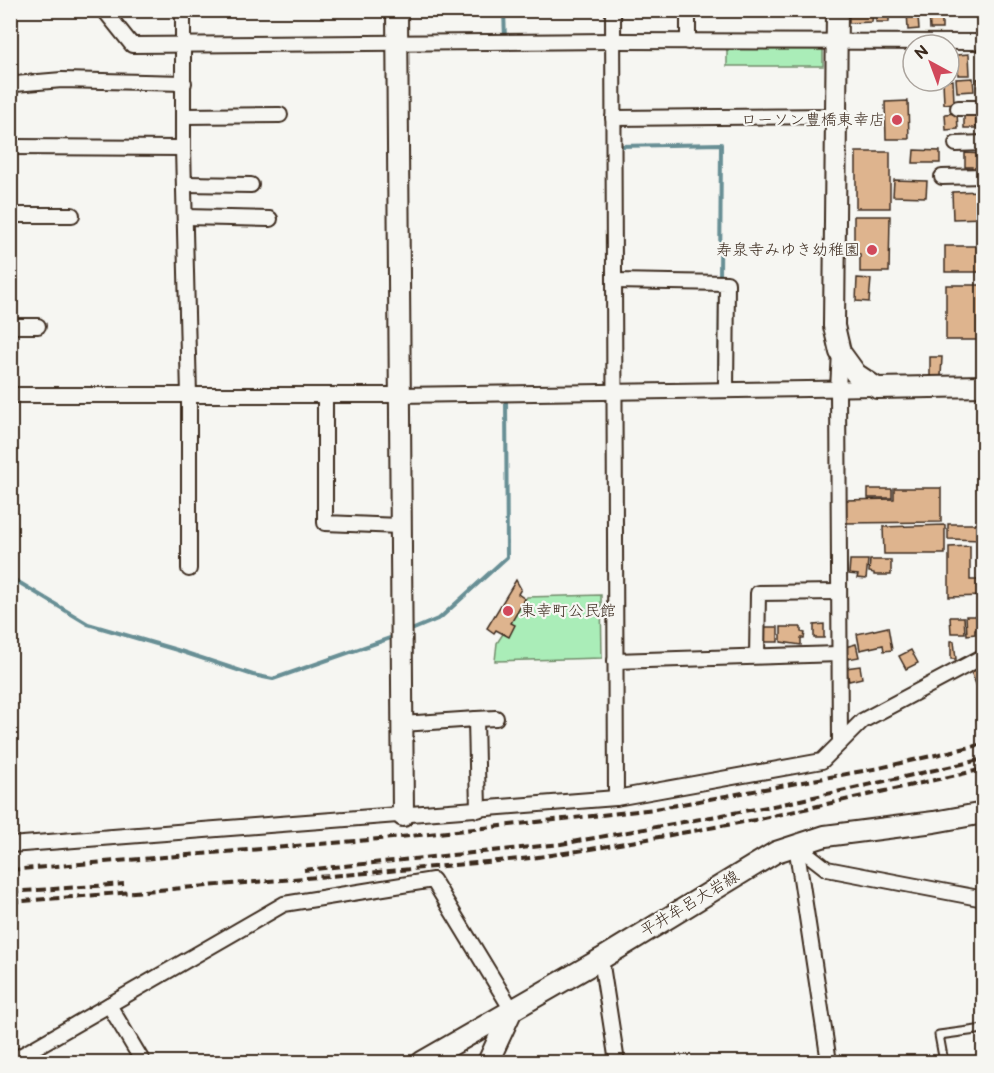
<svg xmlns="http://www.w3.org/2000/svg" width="994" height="1073" font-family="'Balsamiq Sans','Klee One',sans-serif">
	<rect width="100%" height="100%" fill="#f6f6f2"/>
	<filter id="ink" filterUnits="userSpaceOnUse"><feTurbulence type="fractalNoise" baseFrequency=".0167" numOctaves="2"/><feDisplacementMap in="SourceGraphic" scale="12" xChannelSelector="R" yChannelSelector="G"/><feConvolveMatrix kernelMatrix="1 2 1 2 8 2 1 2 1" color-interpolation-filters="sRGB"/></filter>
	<g filter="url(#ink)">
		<g fill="#aaedb8" stroke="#728c6b" stroke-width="1.5">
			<rect x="727" y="47" width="96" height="19"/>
			<polygon points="601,595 602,658 495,661 497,643 527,597"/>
		</g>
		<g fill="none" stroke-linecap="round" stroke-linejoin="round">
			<g stroke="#678f95" stroke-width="4">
				<polyline points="504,10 505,40"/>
				<polyline points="619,144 619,146 721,144 720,280"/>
				<polyline points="719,382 720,287"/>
				<polyline points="10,577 88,624 177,650 253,675 273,679 396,636"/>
				<polyline points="409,631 440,618 507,557 506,398"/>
			</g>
		</g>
		<g fill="#deb48e" stroke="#3b2a1e" stroke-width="1.5">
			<polygon points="849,10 873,10 872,22 849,23"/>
			<rect x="876" y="10" width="13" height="12"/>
			<polygon points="907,10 927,10 927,16 918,17 919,29 908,30"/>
			<polygon points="929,10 942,10 942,29 930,29"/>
			<polygon points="969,54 970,75 958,75 957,55"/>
			<polygon points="973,78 974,91 957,92 956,79"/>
			<polygon points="984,78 984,92 978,92 977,79"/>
			<polygon points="953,80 954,103 944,104 943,81"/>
			<polygon points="908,101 909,139 886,139 885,102"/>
			<rect x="964" y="112" width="12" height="16"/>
			<polygon points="957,113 958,129 946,130 945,114"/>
			<polygon points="914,150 940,151 940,163 913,163"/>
			<rect x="856" y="152" width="34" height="56"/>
			<polygon points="965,153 984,154 984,173 972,173 972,167 965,167"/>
			<polygon points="894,180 927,181 926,197 893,196"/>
			<polygon points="984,191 984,218 953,219 952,192"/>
			<polygon points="854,216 890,216 889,272 860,272 860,254 854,254"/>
			<rect x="945" y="246" width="39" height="26"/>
			<polygon points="857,278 871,279 869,302 856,301"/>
			<rect x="946" y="285" width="38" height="55"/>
			<polygon points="930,357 942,357 941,376 930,376"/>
			<polygon points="894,488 941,488 941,522 843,523 843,500 894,499"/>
			<rect x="868" y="489" width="24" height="9"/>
			<polygon points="948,524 984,524 984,540 948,539"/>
			<polygon points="945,525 945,554 884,554 883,527"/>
			<polygon points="970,546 970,580 984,580 984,596 949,597 949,547"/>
			<polygon points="850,560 868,560 866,579 857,578 858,575 849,574"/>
			<polygon points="870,560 891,560 891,575 874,575 874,573 869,572"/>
			<polygon points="516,580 521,589 518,594 525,599 511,623 515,625 509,637 496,630 494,633 487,628"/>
			<polygon points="966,616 980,616 980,630 975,630 975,634 967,635"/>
			<polygon points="950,617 964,617 965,633 951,633"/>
			<polygon points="824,624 824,638 814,638 814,625"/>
			<rect x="765" y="627" width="13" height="15"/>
			<polygon points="781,627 801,627 801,632 805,633 804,638 801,638 801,645 781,642"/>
			<polygon points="888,627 892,650 884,651 883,645 860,650 857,634"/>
			<polygon points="951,641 954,641 956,659 951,659"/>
			<polygon points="856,644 859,657 848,659 845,647"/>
			<polygon points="911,650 918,663 906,669 899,656"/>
			<polygon points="860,666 862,678 849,681 846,668"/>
			<polygon points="984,667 984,687 978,689 971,672"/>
		</g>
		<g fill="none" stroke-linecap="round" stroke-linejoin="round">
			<defs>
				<polyline id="lane" points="944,1062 939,1035 984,1029"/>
				<g id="street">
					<polyline points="104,10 132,45 613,41 984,42"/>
					<polyline points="183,10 183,148 189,396 189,569"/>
					<polyline points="613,10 616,798"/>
					<polyline points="688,10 688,42"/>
					<polyline points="10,82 15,84 62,80 184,83"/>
					<polyline points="958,108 984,108"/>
					<polyline points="184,116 280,115"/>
					<polyline points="613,118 836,116"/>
					<polyline points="956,144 984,143"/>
					<polyline points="10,147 183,148"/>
					<polyline points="942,177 984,176"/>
					<polyline points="184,184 251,185"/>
					<polyline points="10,215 72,215"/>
					<polyline points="185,217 270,219"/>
					<polyline points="614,281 727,283 726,390"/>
					<polyline points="10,326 38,326"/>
					<polyline points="10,395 399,395 877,388"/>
					<polyline points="325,395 325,523 400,526"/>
					<polyline points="757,656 758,593 839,592"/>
					<polyline points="615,661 839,654"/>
					<polyline points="476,719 496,718"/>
					<polyline points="402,724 476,719 478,810"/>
					<polyline points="840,743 838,389 840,352"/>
					<polyline points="10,845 616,798 822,761 862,721 984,656"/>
					<polyline points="796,845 829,1062"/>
					<polyline points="796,845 827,869 984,899"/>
					<polyline points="601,959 617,1062"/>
					<polyline points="109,1005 143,1062"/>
					<polyline points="10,1062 284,904 433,880 512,1010"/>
				</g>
				<g id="secondary">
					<polyline points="397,10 403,816"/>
					<polyline points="837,10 834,326 840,352 856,374 877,388 984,386"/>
					<polyline points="422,1062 601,959 776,852 825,836 934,822 984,813"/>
					<polyline points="488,1062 512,1010"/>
				</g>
			</defs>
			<use href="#lane" stroke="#3b2a1e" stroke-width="11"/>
			<use href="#street" stroke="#3b2a1e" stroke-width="18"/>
			<use href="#secondary" stroke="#3b2a1e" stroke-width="24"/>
			<use href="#lane" stroke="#f6f6f2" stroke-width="7"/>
			<use href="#street" stroke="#f6f6f2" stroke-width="14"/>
			<use href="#secondary" stroke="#f6f6f2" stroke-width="20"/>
			<g stroke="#3b2a1e" stroke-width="4" stroke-dasharray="9 4.5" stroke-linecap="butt">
				<polyline points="10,870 392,838 655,809 879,768 984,744"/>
				<polyline points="304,870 561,844 778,805 984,759"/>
				<polyline points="10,892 124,884"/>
				<polyline points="10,902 367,873 531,858 591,849 755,820 984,769"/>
			</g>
		</g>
	</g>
	<g fill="#d1495b" stroke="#f6f6f2" stroke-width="2">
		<circle cx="897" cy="120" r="6"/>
		<circle cx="872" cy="250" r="6"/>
		<circle cx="508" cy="611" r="6"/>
	</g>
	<g text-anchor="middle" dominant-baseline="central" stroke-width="4.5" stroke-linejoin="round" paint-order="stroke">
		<g font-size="16" fill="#3b2a1e" stroke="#f6f6f2" text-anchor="end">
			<text x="885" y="120">ローソン豊橋東幸店</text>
			<text x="860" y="250">寿泉寺みゆき幼稚園</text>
			<text x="520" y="611" text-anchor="start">東幸町公民館</text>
		</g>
		<g font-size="16" fill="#3b2a1e" stroke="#f6f6f2">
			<text transform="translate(690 904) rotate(-31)">平井牟呂大岩線</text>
		</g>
	</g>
	<rect width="994" height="1073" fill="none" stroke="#f6f6f2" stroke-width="36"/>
	<rect x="18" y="18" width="958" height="1037" fill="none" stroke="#3b2a1e" stroke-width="2" filter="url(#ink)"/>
	<g transform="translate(931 63) rotate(319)"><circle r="28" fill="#f6f6f2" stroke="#aba49d" stroke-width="1.5"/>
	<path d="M0-4.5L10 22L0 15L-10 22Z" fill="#d1495b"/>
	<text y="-9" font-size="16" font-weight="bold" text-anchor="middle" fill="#3b2a1e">N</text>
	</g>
</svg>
